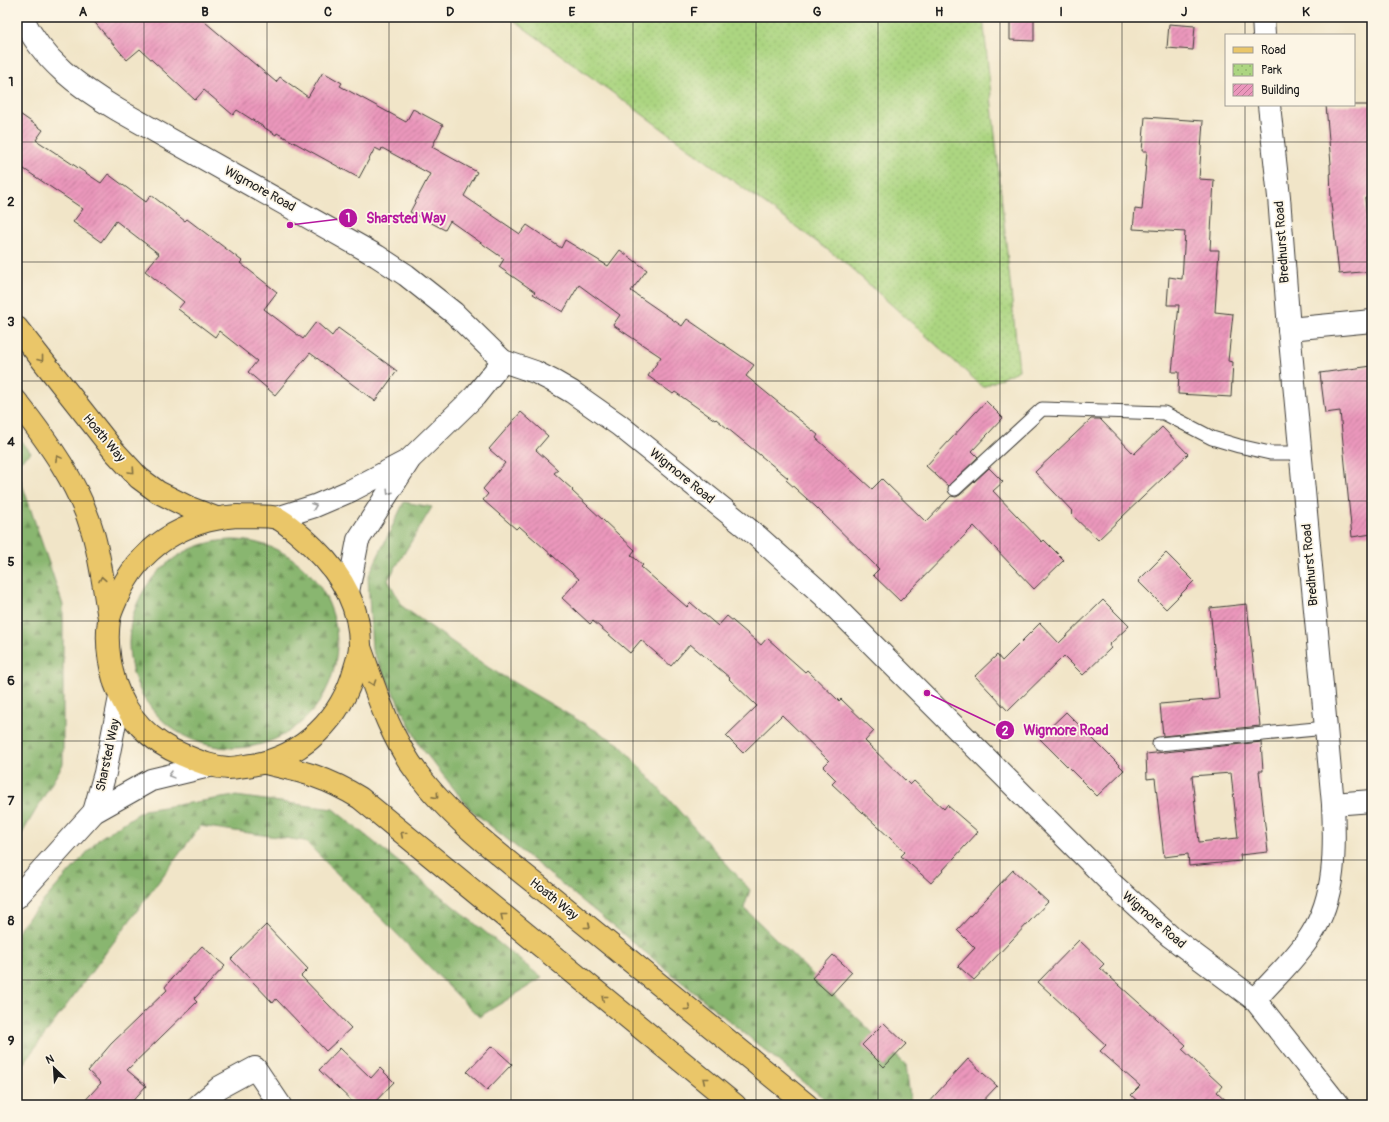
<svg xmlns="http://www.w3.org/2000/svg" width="1389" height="1122" font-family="Pangolin,sans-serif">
	<defs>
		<pattern id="forest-firs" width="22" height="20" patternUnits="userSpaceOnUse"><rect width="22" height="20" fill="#89b66f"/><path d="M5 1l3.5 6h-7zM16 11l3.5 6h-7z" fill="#6f935a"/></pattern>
		<pattern id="park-dots" width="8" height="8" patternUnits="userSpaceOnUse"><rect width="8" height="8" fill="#acd581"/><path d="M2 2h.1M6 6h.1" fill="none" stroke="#93b66f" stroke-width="1.8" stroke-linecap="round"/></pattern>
		<pattern id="building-hatch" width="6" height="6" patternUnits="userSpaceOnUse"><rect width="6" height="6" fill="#eb97bc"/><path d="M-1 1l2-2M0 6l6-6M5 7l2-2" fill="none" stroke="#be7a98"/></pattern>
	</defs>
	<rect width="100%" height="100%" fill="#fcf5e5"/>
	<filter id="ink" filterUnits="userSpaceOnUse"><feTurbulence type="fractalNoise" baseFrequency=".025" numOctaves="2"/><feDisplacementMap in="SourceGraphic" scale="8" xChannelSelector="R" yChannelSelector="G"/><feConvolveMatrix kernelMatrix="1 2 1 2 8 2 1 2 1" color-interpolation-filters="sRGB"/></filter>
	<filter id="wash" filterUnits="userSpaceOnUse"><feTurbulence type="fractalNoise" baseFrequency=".012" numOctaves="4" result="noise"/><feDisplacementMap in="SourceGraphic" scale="16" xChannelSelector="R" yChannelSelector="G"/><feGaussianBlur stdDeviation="0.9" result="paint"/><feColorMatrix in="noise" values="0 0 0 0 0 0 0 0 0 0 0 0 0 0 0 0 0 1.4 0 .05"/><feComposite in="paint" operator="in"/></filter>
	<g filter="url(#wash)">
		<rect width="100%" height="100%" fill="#f1e5c8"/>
		<g fill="url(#forest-firs)" stroke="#526946">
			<polygon points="17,435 31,453 17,463"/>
			<polygon points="17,469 63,605 63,764 17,842"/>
			<polygon points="404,502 432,507 388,580 403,607 489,668 619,744 750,890 744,908 906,1065 911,1105 832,1105 470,809 420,746 372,650 368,577"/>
			<circle cx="233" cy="644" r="104"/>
			<polygon points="235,796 333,809 542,978 479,1017 305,841 200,826 17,1072 17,933 21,926 100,838 144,810"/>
		</g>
		<polygon fill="url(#park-dots)" stroke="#64784e" points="509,17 983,17 1019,370 983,387 843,261"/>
		<g id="blocks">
			<g fill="url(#building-hatch)" fill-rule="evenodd">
				<polygon points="90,17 199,17 276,82 280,77 308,97 323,72 342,83 340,86 406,122 413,109 443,125 432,147 477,172 464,196 520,234 527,225 561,248 565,240 608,266 620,250 647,270 631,291 682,326 687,319 754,365 746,376 818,435 816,438 872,489 882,479 926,522 951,496 956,497 960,495 989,468 1003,482 993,491 1042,542 1044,540 1064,560 1034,589 974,526 900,601 873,575 879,569 816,507 786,480 788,478 716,419 715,420 675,392 673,394 648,376 661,357 613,325 620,315 579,285 563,312 533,294 535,292 499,267 504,259 450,221 445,230 410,212 430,174 382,148 381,151 375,148 359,178 277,133 276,135 237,110 233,115 204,90 195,100 140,49 127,60"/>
				<polygon points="1010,17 1034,17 1034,41 1010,40"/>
				<polygon points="1169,24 1195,26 1193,50 1167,48"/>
				<polygon points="1326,105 1372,105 1372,197 1365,198 1372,271 1339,274 1331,203 1330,164 1331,164"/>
				<polygon points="17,112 43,130 36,140 101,183 108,174 146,202 151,195 185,221 187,219 242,261 240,263 277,292 264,309 303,339 316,322 332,336 338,328 397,371 375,401 310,353 275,395 248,372 257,361 219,331 215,337 178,309 184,302 145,271 159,254 116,221 101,242 73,222 83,209 18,165 17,166"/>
				<polygon points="1145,117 1203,121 1199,179 1214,180 1210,250 1219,250 1215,312 1233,314 1228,361 1233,362 1231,397 1178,394 1179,372 1172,372 1179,305 1167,305 1169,277 1182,279 1185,232 1133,229 1135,209 1142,210 1147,151 1142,151"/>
				<polygon points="1372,366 1372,534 1352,537 1340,411 1325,413 1320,373"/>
				<polygon points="986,401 1003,418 972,451 978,457 948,486 926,466"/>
				<polygon points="521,412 548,436 536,450 558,470 554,473 573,490 572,491 635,550 631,555 643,565 641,567 687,607 691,603 718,626 727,616 761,645 767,638 805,672 807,670 839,701 841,699 874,731 865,741 910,785 914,781 944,809 947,805 978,832 931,883 901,856 905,852 832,784 836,780 823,767 829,761 782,715 743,753 726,736 757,706 729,679 730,678 690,644 671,666 641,640 630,653 593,621 590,624 562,598 579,579 519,526 516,529 483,500 488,494 483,489 505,463 489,449"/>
				<polygon points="1091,419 1100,419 1134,454 1162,427 1188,454 1098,540 1071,514 1073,512 1035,472"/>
				<polygon points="1166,553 1194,581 1166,609 1138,581"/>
				<polygon points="1103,600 1129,626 1109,645 1111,648 1083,675 1064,656 1008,711 975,676 997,655 1002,661 1040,623 1059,643"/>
				<polygon points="1247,604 1260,726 1163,736 1160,704 1219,699 1210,608"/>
				<polygon points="1066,712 1124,770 1097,796 1039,738"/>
				<path d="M1261,742L1263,771H1259L1268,852L1240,855L1241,861L1189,866L1188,854L1164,857L1155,778L1147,779L1146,754ZM1231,773L1238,838L1199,842L1192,776Z"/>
				<polygon points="1013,870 1048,902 974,980 958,966 975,948 957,930"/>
				<polygon points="266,925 308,969 301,976 351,1028 326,1051 276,999 273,1003 231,959"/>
				<polygon points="1079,940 1104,964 1100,968 1186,1045 1182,1049 1222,1086 1217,1092 1231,1105 1142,1105 1131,1095 1140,1086 1100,1051 1106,1045 1038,982"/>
				<polygon points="202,946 225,966 194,999 197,1002 127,1070 146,1086 129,1105 81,1105 101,1083 88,1071 111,1044 167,990 165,987 172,978"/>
				<polygon points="833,955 852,972 831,995 812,978"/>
				<polygon points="884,1023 906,1044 884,1067 862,1045"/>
				<polygon points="492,1046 512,1064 487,1090 467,1072"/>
				<polygon points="340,1048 371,1078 380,1068 394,1082 372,1105 356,1105 319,1070"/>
				<polygon points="968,1059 997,1086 979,1105 926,1105"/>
			</g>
		</g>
	</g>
	<g filter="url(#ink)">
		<use href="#blocks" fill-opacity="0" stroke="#3c3a36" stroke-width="1"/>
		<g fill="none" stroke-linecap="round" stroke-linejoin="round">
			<defs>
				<g id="service">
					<polyline points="955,489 1042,409 1164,413 1212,438 1239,446 1270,453 1300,453"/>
					<polyline points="1159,744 1326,728"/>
				</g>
				<g id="minor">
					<path d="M22,17C42,60 79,87 118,110L377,256L406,275L454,313L503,361"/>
					<polyline points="1263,17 1264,35"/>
					<polyline points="1289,329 1372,321"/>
					<polyline points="1333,804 1372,801"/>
					<path d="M1255,1000C1273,979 1296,959 1311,935C1336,897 1335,848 1333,804L1289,329L1279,197L1269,105"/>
					<polyline points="199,1105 220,1087 255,1068 280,1105"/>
				</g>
				<g id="tertiary">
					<polyline points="277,518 315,506 350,491 409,460"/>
					<polyline points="348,592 358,540 410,459 475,396 503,361 535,372 553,381 572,392 619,425 757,536 823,595 1111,883 1171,937 1255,1000 1338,1105"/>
					<polyline points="94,812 105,773 120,697"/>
					<polyline points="17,897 94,812 151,780 209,766"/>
				</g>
				<g id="primary">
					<polyline points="17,328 114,451 139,478 158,492 190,508 216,518"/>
					<path d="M17,402C48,442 79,484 93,533C101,561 104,590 109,618"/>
					<path d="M237,516C248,517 268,515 277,518C286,522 307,541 314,548C341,574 360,607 360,645C360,653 357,661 355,668C342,718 303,757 252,765C244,766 236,768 228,768C211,767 198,761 183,755C149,741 127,718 115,683C109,663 106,641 109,620C110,613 114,605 117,598C139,547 183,520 237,516Z"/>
					<path d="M360,647C376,691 389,736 418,774C454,823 516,867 563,906C644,972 725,1039 807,1105"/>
					<path d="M265,763C304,772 326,777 360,798L735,1105"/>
				</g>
			</defs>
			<use href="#service" stroke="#3c3a36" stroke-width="15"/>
			<use href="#minor" stroke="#3c3a36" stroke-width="24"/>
			<use href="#tertiary" stroke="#3c3a36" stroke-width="24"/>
			<use href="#primary" stroke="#3c3a36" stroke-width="24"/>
			<use href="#service" stroke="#fff" stroke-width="13"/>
			<use href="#minor" stroke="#fff" stroke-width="22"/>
			<use href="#tertiary" stroke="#fff" stroke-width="22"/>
			<use href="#primary" stroke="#eac669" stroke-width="22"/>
		</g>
		<defs><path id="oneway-chevron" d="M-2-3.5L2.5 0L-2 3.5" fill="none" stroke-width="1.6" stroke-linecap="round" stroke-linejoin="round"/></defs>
		<g stroke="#837142">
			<use href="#oneway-chevron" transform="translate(41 359) rotate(52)"/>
			<use href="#oneway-chevron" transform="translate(58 458) rotate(-118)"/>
			<use href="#oneway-chevron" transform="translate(132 471) rotate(47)"/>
			<use href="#oneway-chevron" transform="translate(102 579) rotate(-100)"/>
			<use href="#oneway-chevron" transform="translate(373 683) rotate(71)"/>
			<use href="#oneway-chevron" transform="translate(436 796) rotate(49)"/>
			<use href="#oneway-chevron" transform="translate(403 834) rotate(-141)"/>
			<use href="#oneway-chevron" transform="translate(503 916) rotate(-141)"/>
			<use href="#oneway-chevron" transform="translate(588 926) rotate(39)"/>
			<use href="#oneway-chevron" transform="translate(604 998) rotate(-141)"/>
			<use href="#oneway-chevron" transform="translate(688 1008) rotate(39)"/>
			<use href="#oneway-chevron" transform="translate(705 1080) rotate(-141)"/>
		</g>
		<g stroke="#999">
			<use href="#oneway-chevron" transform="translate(389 492) rotate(123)"/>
			<use href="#oneway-chevron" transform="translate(314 506) rotate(-20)"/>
			<use href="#oneway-chevron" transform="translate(171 775) rotate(165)"/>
		</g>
	</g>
	<path fill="none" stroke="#1c1c1c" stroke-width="1" stroke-opacity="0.55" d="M144,17V1105M267,17V1105M389,17V1105M511,17V1105M633,17V1105M756,17V1105M878,17V1105M1000,17V1105M1122,17V1105M1245,17V35M1245,105V1105M17,142H1372M17,262H1372M17,381H1372M17,501H1372M17,621H1372M17,741H1372M17,860H1372M17,980H1372"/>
	<g text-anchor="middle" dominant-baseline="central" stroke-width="3.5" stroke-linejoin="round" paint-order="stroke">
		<g font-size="13" fill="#1c1c1c" stroke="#fcf5e5">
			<text transform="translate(260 189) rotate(29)">Wigmore Road</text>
			<text transform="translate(1282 242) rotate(-94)">Bredhurst Road</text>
			<text transform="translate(104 438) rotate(50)">Hoath Way</text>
			<text transform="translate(682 476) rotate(39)">Wigmore Road</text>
			<text transform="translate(1310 565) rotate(-95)">Bredhurst Road</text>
			<text transform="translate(108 755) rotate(-78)">Sharsted Way</text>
			<text transform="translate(554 899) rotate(39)">Hoath Way</text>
			<text transform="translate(1154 920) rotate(41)">Wigmore Road</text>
		</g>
	</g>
	<path fill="none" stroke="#b5179e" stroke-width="1.5" d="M290 225L348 218M927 693L1005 730"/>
	<g fill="#b5179e" stroke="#fcf5e5" stroke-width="1.5">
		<circle cx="290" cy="225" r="4"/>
		<circle cx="927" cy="693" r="4"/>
		<circle cx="348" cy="218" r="10"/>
		<circle cx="1005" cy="730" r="10"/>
	</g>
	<g font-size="12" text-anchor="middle" font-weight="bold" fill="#fff">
		<text x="348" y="222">1</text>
		<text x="1005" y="735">2</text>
	</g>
	<g font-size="14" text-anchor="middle" font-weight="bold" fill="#b5179e" stroke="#fcf5e5" stroke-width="3.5" stroke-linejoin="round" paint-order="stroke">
		<text x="406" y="223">Sharsted Way</text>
		<text x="1066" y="735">Wigmore Road</text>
	</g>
	<rect width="1389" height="1122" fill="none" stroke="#fcf5e5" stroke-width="44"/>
	<rect x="1225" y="34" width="130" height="72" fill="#fcf5e5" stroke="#a29e95"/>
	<rect x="1233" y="47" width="20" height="6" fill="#eac669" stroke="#a29e95"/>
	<text x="1261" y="54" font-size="12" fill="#1c1c1c">Road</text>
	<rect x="1233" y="64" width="20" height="12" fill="url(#park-dots)" stroke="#a29e95"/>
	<text x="1261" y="74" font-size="12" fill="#1c1c1c">Park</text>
	<rect x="1233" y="84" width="20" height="12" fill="url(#building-hatch)" stroke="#a29e95"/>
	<text x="1261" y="94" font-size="12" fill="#1c1c1c">Building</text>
	<g transform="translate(54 1068) rotate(335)" stroke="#fcf5e5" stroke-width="3" paint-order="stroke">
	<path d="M0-3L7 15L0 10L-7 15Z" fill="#1c1c1c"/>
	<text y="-6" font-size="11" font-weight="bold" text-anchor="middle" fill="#1c1c1c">N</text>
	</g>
	<rect x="22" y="22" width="1345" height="1078" fill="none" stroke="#1c1c1c" stroke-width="1.5"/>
	<g font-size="13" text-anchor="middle" font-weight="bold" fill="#1c1c1c">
		<text x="83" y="16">A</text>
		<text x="205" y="16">B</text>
		<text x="328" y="16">C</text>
		<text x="450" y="16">D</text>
		<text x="572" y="16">E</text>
		<text x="694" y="16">F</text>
		<text x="817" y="16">G</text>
		<text x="939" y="16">H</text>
		<text x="1061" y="16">I</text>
		<text x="1184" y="16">J</text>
		<text x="1306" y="16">K</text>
		<text x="11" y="86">1</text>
		<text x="11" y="206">2</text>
		<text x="11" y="326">3</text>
		<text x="11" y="446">4</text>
		<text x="11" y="566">5</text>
		<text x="11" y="685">6</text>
		<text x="11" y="805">7</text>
		<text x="11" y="925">8</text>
		<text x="11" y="1045">9</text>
	</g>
</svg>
